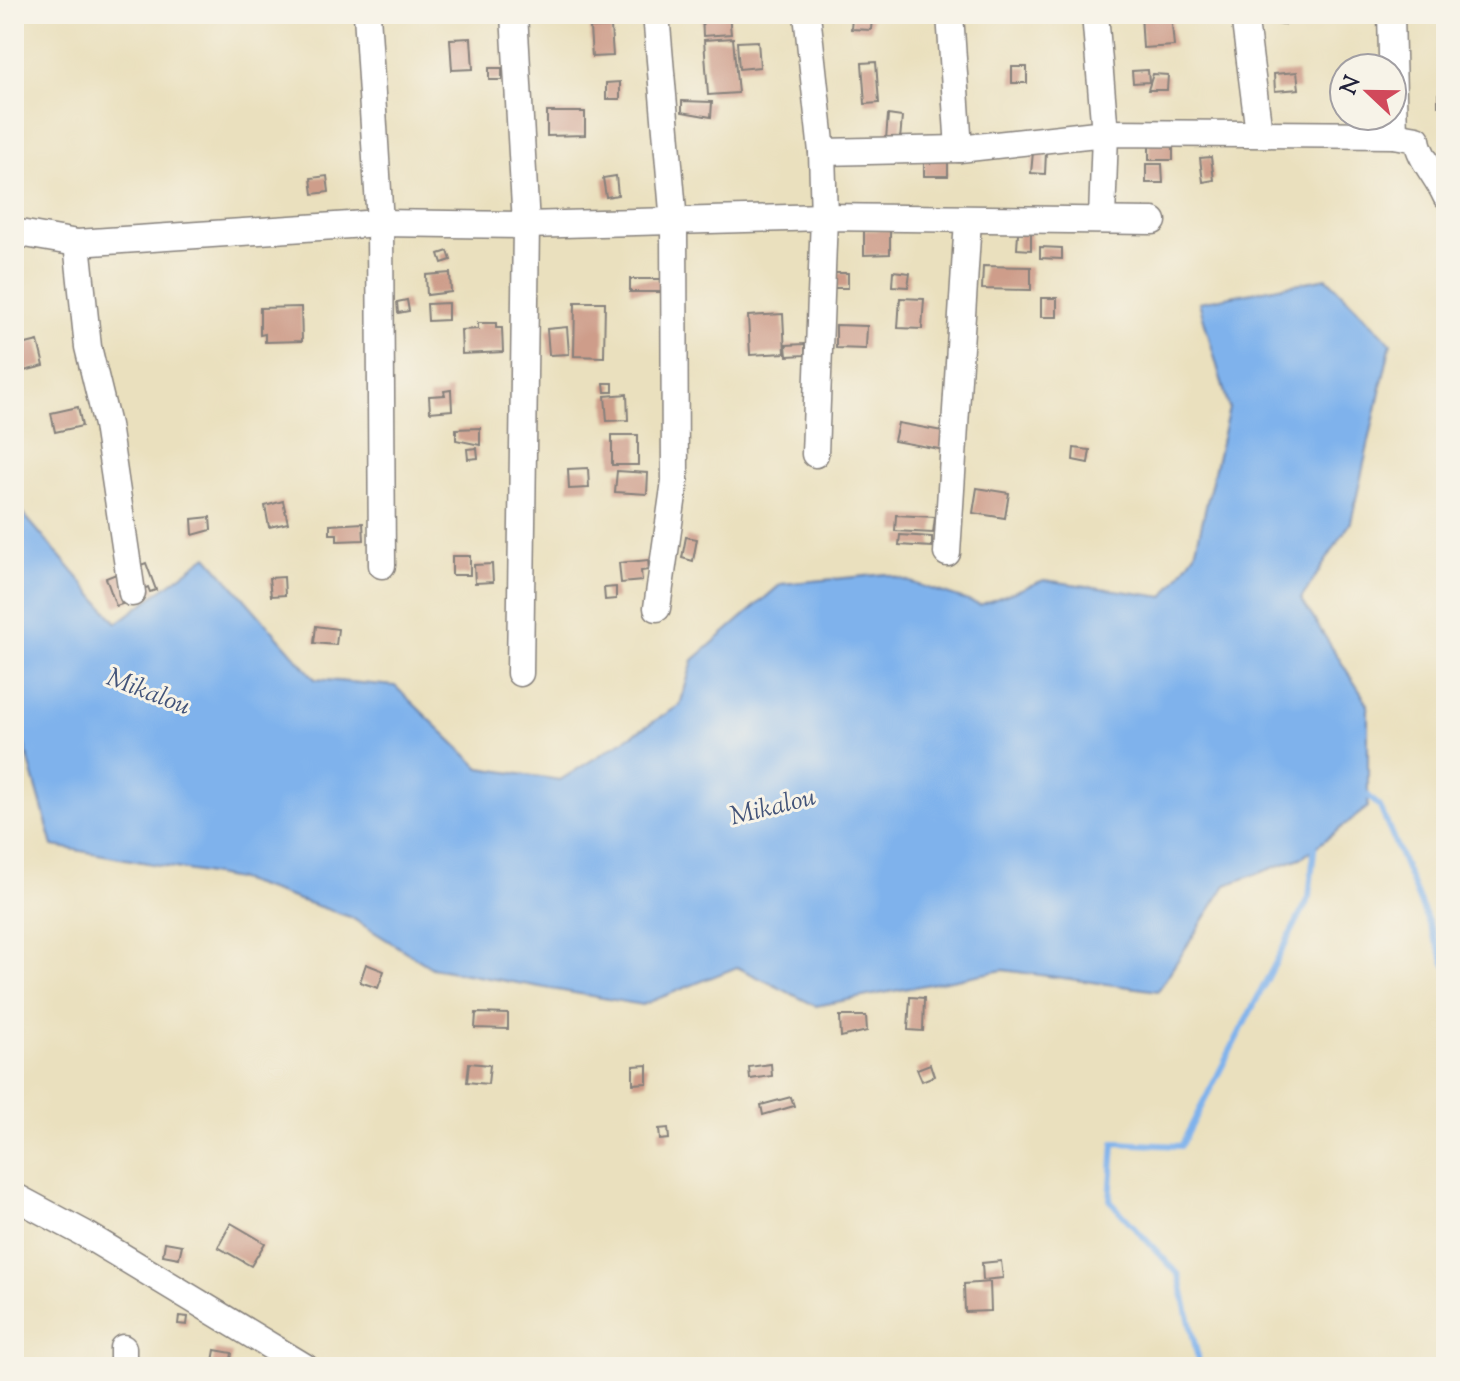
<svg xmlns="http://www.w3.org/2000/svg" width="1460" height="1381" font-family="'Sorts Mill Goudy',serif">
	<rect width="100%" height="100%" fill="#f7f3e8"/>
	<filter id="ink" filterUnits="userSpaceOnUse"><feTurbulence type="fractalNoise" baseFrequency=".0125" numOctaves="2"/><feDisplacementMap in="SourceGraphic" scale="16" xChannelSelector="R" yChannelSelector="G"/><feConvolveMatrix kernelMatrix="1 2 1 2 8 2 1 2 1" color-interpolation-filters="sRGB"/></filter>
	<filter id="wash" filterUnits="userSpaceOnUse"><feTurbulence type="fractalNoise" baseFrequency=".006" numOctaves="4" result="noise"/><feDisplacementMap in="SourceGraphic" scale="32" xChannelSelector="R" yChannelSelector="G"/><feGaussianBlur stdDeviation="1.8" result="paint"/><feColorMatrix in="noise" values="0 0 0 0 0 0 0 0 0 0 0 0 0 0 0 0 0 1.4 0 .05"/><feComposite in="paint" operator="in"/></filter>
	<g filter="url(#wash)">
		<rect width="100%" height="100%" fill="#eae0be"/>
		<polygon fill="#7fb2ec" stroke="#506a94" stroke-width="2" points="1327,278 1391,343 1351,522 1301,599 1368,704 1368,807 1303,857 1226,885 1158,991 1003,970 816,1006 737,967 642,1005 432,968 350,917 236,879 53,846 22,736 14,734 14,503 117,623 207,556 315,679 395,686 480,768 560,780 680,705 693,660 781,584 886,574 980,605 1044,580 1164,597 1195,553 1229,408 1199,302"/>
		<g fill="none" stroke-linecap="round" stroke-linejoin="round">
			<g stroke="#7fb2ec" stroke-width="6">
				<polyline points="1364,792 1380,807 1446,965"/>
				<polyline points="1200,1367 1179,1275 1110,1201 1114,1143 1181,1146 1309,898 1315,841"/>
			</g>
		</g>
		<g id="blocks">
			<g fill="#ce9d8a">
				<rect x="547" y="14" width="28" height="7"/>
				<polygon points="702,14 729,14 731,34 703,36"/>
				<polygon points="1141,14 1171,14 1174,46 1143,48"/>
				<polygon points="1271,14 1286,15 1285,25 1270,23"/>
				<polygon points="852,17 872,18 871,30 851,29"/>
				<polygon points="611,27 613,56 592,57 590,28"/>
				<polygon points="471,38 473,69 452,70 450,39"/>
				<polygon points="733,38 738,93 708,95 704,40"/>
				<polygon points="758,41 760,67 739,69 737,42"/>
				<polygon points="876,62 879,103 865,104 862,63"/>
				<rect x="1012" y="67" width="15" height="16"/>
				<rect x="489" y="68" width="13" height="12"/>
				<polygon points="1148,70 1149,82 1133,83 1132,71"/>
				<polygon points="1297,72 1299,89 1275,91 1274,74"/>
				<polygon points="1153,74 1168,75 1167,90 1148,90"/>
				<polygon points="620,82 620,99 606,99 606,83"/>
				<rect x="1438" y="94" width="8" height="12"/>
				<polygon points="682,101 712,102 711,117 682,112"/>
				<polygon points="547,112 585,112 585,135 547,136"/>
				<polygon points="888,115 902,117 900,140 886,139"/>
				<polygon points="1149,142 1173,143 1173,160 1149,160"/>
				<polygon points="1033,152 1046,152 1045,174 1031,173"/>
				<rect x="924" y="154" width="24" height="22"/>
				<polygon points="1211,157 1214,180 1203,182 1200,158"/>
				<polygon points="1146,164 1162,164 1163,183 1146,183"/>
				<polygon points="327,176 329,192 313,194 311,178"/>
				<polygon points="616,176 618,195 606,197 603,178"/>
				<polygon points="864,230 890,230 890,254 864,255"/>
				<polygon points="1018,233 1031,233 1031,250 1017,249"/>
				<polygon points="1040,247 1062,248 1062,259 1040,258"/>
				<polygon points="448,251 451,260 442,263 439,254"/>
				<polygon points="983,266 1031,267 1031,290 982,289"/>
				<polygon points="893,271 910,273 908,287 892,286"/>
				<polygon points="450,273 451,292 427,295 426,275"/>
				<rect x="834" y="273" width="14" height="15"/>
				<polygon points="630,279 662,279 661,292 630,292"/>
				<polygon points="900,298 924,299 922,329 898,328"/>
				<rect x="1041" y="298" width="16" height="19"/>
				<polygon points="407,300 409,311 398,313 397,302"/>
				<polygon points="575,302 605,302 604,357 574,356"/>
				<polygon points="448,303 448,320 428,321 427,304"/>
				<polygon points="301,307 302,341 265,342 265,334 260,335 260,308"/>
				<polygon points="783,314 785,353 750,355 748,316"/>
				<polygon points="478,323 496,323 496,328 502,328 503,352 462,354 461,330 478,329"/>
				<polygon points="836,325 867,326 866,349 836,348"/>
				<polygon points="567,327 569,354 549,355 547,329"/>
				<polygon points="38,341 44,366 24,371 18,346"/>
				<polygon points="805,344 805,355 787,356 786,345"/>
				<polygon points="604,383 613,383 613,392 605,392"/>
				<polygon points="451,390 452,410 430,412 429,396 445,395 444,391"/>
				<polygon points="627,394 628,420 607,421 605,396"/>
				<polygon points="78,407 82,426 55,432 51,413"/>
				<polygon points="898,423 948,432 945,450 894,441"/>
				<polygon points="480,428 480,445 456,440 456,429"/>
				<rect x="612" y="435" width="26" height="30"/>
				<polygon points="477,448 478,458 468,459 467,449"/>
				<polygon points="1074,448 1090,450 1088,463 1073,460"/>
				<polygon points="588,468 589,488 569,489 568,469"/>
				<polygon points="617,471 648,473 647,494 615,492"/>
				<polygon points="977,488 1009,493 1005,518 973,513"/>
				<polygon points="283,501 288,523 269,527 265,506"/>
				<polygon points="896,515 935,517 933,533 895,531"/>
				<polygon points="210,517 211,530 193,535 192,519"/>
				<polygon points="363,523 364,540 337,541 337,534 330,534 330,525"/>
				<polygon points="900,535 932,537 932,547 899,545"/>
				<polygon points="686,537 697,539 693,561 682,558"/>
				<rect x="452" y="556" width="18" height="19"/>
				<polygon points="648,560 649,570 641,571 642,581 621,583 619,563"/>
				<polygon points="146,563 156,590 150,592 148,587 141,590 133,568"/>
				<polygon points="492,564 493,582 475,583 474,565"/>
				<polygon points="121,572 131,601 116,606 106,578"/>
				<polygon points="284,577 285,595 271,596 269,578"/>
				<polygon points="616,587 616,599 605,600 604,588"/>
				<polygon points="316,626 338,629 336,645 314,643"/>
				<polygon points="366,964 384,971 378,988 360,982"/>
				<polygon points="910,997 924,998 923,1031 908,1030"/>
				<polygon points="476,1013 508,1014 508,1029 475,1028"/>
				<polygon points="840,1016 866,1016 867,1031 841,1037"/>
				<polygon points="469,1063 490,1065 488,1084 467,1082"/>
				<polygon points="771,1064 772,1076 750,1079 749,1067"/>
				<polygon points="930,1064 934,1076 922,1081 917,1069"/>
				<polygon points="647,1065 647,1083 633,1084 633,1066"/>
				<polygon points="791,1097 794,1106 763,1115 761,1105"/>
				<polygon points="668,1128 669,1139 660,1140 659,1129"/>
				<polygon points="231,1223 265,1243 251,1266 218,1247"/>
				<polygon points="165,1242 182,1245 179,1258 163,1255"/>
				<polygon points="1001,1261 1003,1278 983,1280 982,1263"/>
				<polygon points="990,1282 991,1311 965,1312 964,1284"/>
				<polygon points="179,1316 188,1317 187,1325 178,1324"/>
				<polygon points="215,1350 232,1353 230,1367 212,1367"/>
			</g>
		</g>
	</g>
	<g filter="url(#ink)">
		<use href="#blocks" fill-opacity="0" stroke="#86817c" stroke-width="2"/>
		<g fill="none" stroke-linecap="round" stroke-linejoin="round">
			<defs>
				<g id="minor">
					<polyline points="367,14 380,223 382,565"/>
					<polyline points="514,14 526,225 520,673"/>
					<polyline points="656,14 674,223 675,481 657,608"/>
					<polyline points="807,14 822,152 824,217 815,454"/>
					<polyline points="950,14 959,149"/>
					<polyline points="1095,14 1105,133 1102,219"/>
					<polyline points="1244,14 1259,133"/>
					<polyline points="1391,14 1394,135"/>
					<path d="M822,152L959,149L1105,133L1394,135L1417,139C1419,158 1438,177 1446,196"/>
					<polyline points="14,232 77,243 380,223 526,225 824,217 1153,221"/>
					<polyline points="77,243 88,347 107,425 132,593"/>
					<polyline points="947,553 968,220"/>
					<polyline points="14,1196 85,1234 305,1367"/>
					<polyline points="123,1348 123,1367"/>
				</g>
			</defs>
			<use href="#minor" stroke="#86817c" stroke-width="29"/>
			<use href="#minor" stroke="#fff" stroke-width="26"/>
		</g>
	</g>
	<g text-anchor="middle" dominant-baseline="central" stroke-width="6" stroke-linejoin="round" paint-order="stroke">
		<g font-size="26" font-style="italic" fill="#435479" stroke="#f7f3e8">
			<text transform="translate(148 693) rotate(21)">Mikalou</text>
			<text transform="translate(773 808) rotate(-14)">Mikalou</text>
		</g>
	</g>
	<rect width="1460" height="1381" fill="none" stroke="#f7f3e8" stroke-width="48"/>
	<g transform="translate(1368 92) rotate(292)"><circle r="38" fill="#f7f3e8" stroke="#a29fa3" stroke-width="2"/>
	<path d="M0-6L14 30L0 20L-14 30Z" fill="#d1495b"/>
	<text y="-12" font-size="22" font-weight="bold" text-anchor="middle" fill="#22223b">N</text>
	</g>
</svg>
